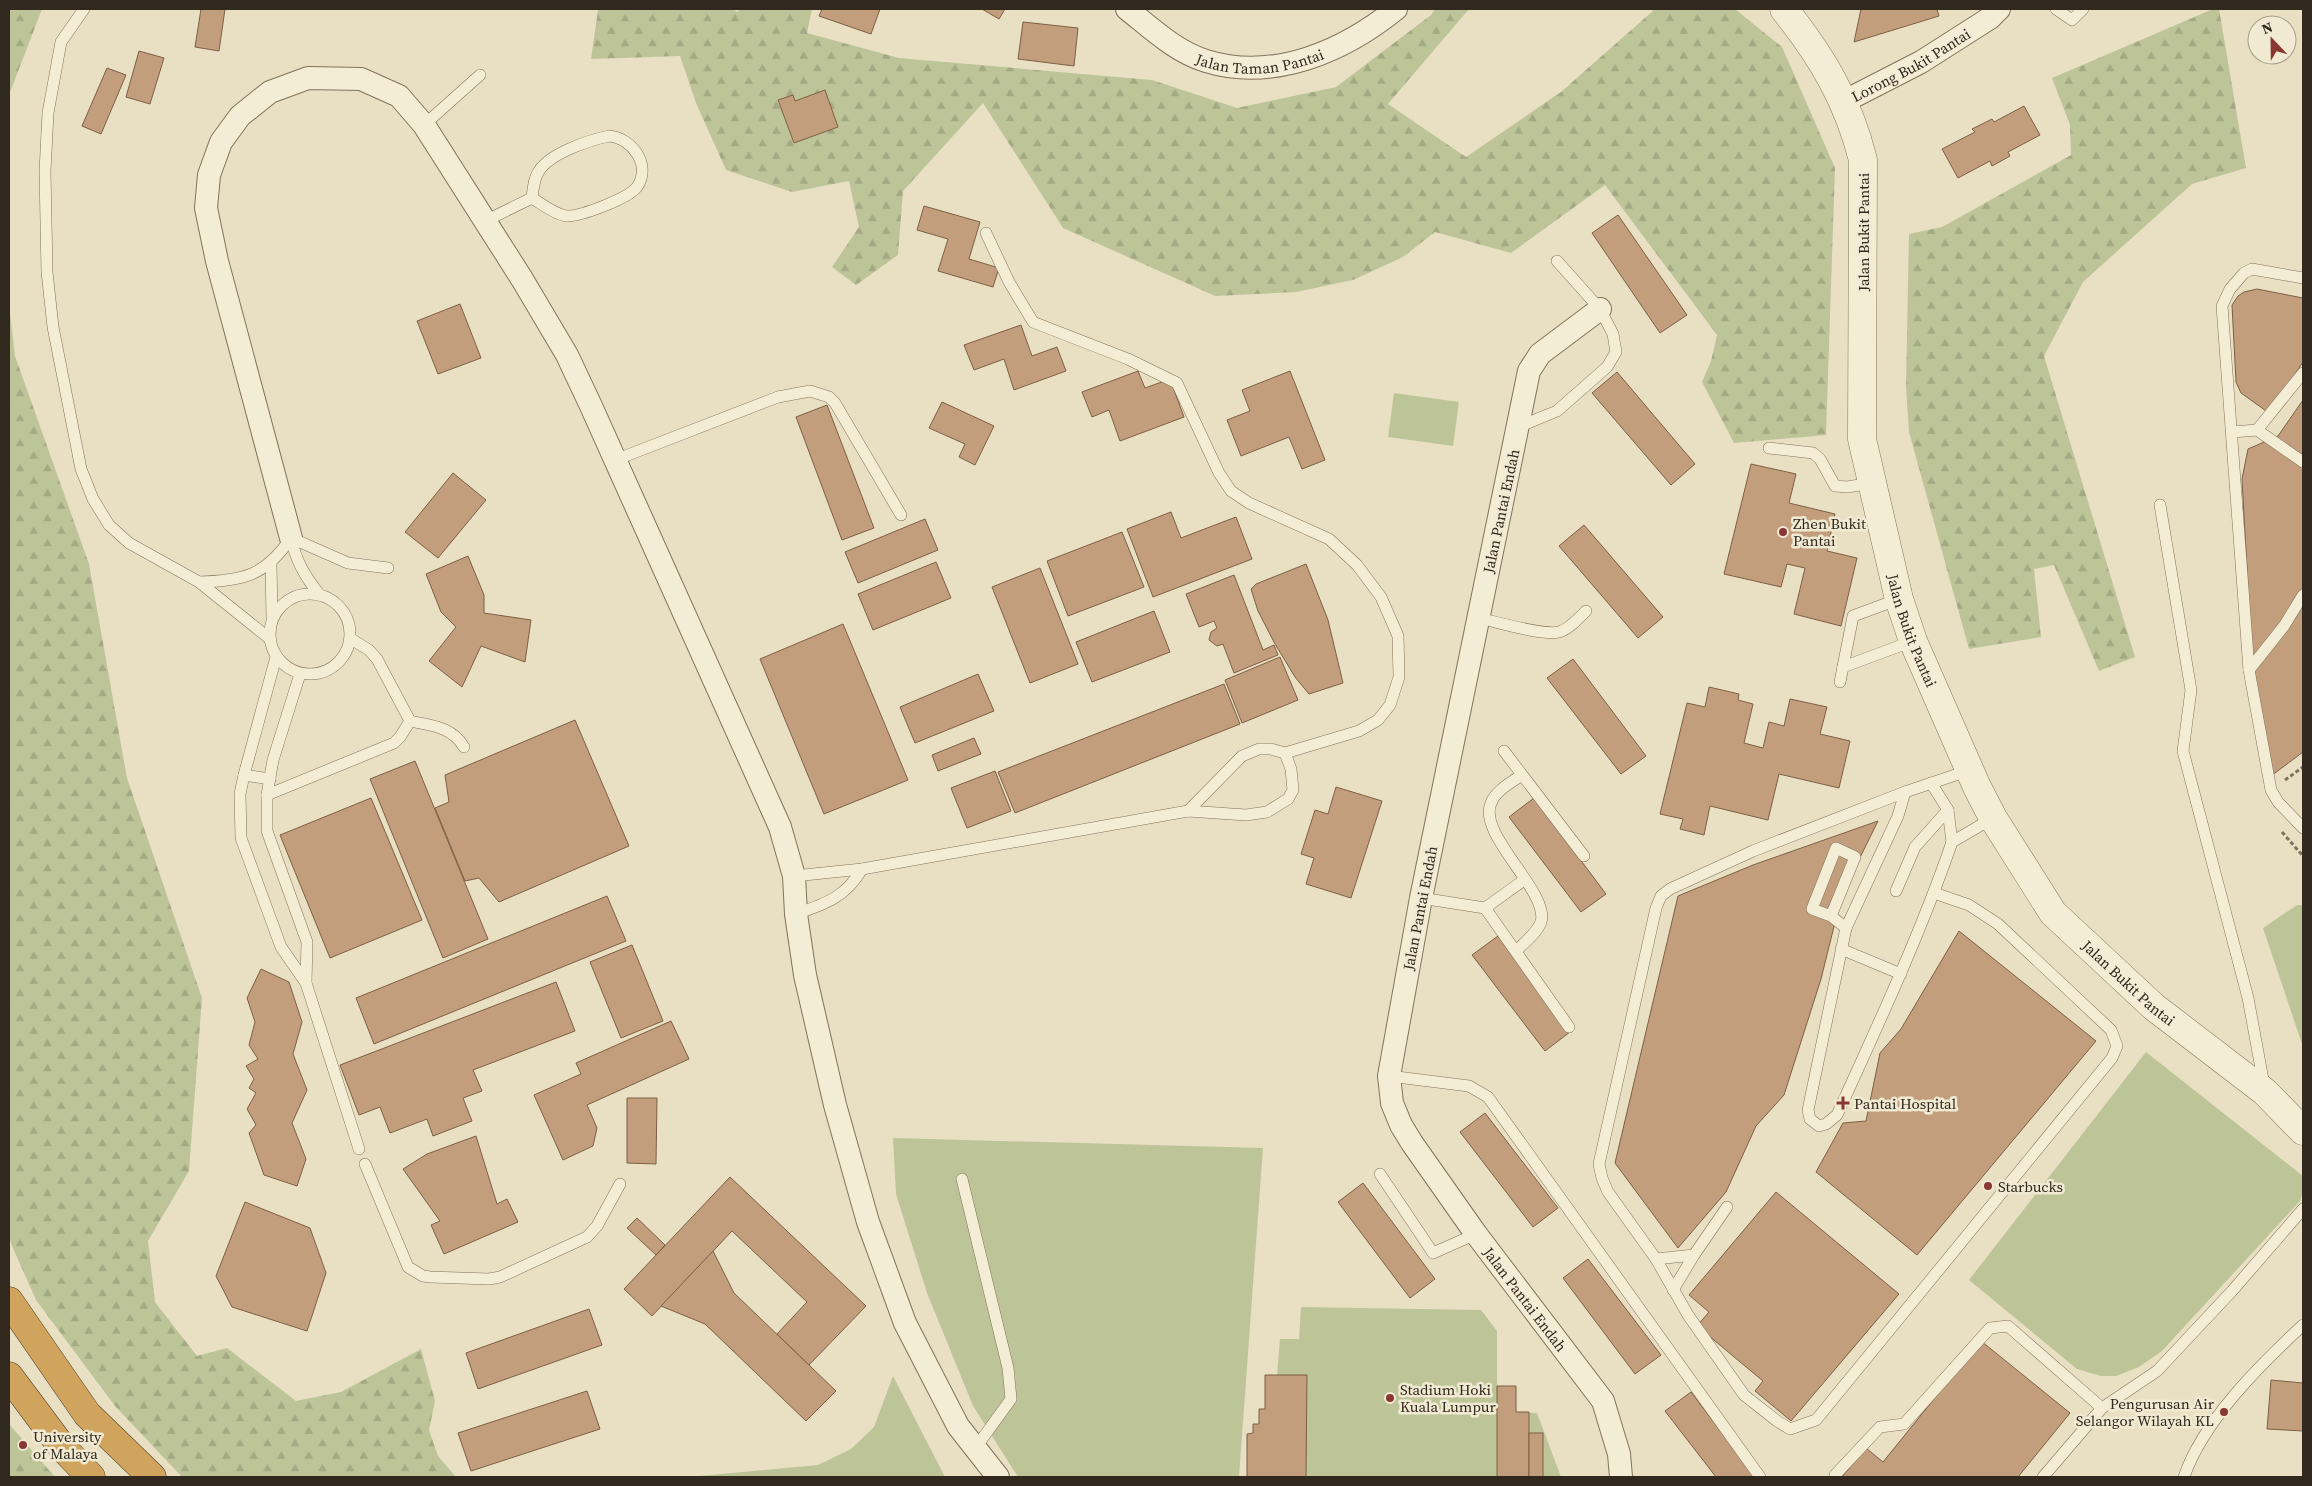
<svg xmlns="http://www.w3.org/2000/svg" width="2312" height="1486" font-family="'Source Serif 4',serif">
	<defs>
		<pattern id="forest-firs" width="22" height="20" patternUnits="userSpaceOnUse" patternTransform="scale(1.25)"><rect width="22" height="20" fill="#bdc598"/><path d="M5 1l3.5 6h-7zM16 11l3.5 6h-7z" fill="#a3a983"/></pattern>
	</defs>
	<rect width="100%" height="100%" fill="#e9e0c3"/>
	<g fill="#bdc598">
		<polygon points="1394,393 1459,402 1453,446 1388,437"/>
		<polygon points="2297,905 2303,905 2303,1047 2263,928"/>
		<polygon points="2146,1052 2303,1176 2303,1191 2300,1201 2162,1351 2139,1367 2116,1376 2101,1376 2077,1369 1969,1280"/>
		<polygon points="893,1138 1263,1148 1239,1477 1018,1477 973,1406 927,1293 896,1194"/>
		<polygon points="1301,1307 1481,1310 1497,1331 1497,1386 1516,1386 1516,1412 1537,1413 1561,1477 1247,1477 1247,1434 1253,1433 1253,1424 1259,1424 1259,1409 1265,1409 1265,1375 1277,1375 1280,1339 1299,1339"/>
		<polygon points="893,1376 945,1477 688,1477 818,1465 851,1449 874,1427"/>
	</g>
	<g fill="url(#forest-firs)">
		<polygon points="9,9 42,9 9,95"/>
		<polygon points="731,9 738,12 739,9 812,9 807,33 899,58 1152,80 1237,108 1336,87 1431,15 1435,9 1469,9 1388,104 1466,157 1561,92 1655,9 1735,9 1782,47 1835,168 1826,435 1734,443 1702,382 1711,361 1717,335 1605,185 1511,253 1435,232 1403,257 1353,280 1296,292 1215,296 1063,228 983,103 903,191 898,255 856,285 832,267 859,227 849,181 792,192 726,170 696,103 680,56 591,59 598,10"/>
		<polygon points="2213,9 2219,9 2246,168 2192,184 2083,282 2044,356 2135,657 2099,671 2054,565 2034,569 2041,637 1969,649 1909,432 1906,386 1909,234 1942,227 2071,155 2070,125 2052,78"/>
		<polygon points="9,304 15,356 89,564 127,778 202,998 189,1171 148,1241 155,1302 197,1356 227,1348 296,1401 341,1392 421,1349 435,1401 429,1430 438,1456 456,1477 182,1477 115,1406 36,1300 9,1239"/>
		<polygon points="9,1424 55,1477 9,1477"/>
	</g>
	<g fill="#c39e7d" stroke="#7d5f44">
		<polygon points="201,9 225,9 219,51 195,47"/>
		<polygon points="822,9 880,9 871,34 819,16"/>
		<polygon points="982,9 1005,9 999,19"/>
		<polygon points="1861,9 1937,9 1939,16 1854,42"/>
		<polygon points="1023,22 1078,28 1074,66 1018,59"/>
		<polygon points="139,51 164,58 150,104 126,97"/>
		<polygon points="107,68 126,75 101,134 82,126"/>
		<polygon points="825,90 838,127 794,143 778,100 793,95 795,101"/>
		<polygon points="2024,106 2040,135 2008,152 2010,156 1992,166 1990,161 1958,178 1942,149 1975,132 1972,129 1992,119 1994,122"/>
		<polygon points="924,206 980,222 969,259 999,268 993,287 938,271 948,239 917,230"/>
		<polygon points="1618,215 1687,315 1660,333 1592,233"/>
		<polygon points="2257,289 2303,298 2303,362 2269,413 2241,393 2236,382 2232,305 2238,296 2244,292"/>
		<polygon points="460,304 481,358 438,374 417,321"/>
		<polygon points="1021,325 1032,356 1057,347 1066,371 1014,390 1004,359 974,370 964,345"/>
		<polygon points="1138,371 1145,388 1170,379 1184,417 1120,441 1109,410 1092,417 1082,392"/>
		<polygon points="1290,371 1325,460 1302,469 1289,437 1241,456 1227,420 1250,411 1242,390"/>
		<polygon points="1617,372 1695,464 1671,485 1592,393"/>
		<polygon points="2303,400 2303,752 2271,776 2252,660 2242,479 2248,449 2278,436"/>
		<polygon points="942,402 994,426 975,465 959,457 965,444 929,428"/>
		<polygon points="827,405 874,528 842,540 796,417"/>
		<polygon points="1751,464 1796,474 1789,503 1835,514 1827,551 1857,558 1841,626 1794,614 1805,568 1787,564 1781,587 1724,574"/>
		<polygon points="453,473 486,500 438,558 405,532"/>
		<polygon points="1171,512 1181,538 1236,517 1252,559 1153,597 1127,529"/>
		<polygon points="925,519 938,550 858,583 845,552"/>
		<polygon points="1584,525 1663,617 1638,638 1559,546"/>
		<polygon points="1122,532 1144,587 1068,616 1047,561"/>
		<polygon points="468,556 484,595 484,613 531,620 525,662 481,646 462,687 429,661 456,627 441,612 426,574"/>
		<polygon points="936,562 951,598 873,630 858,594"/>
		<polygon points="1306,564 1328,620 1343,683 1309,694 1295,677 1275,644 1258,611 1251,589 1256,584"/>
		<polygon points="1040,568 1078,664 1030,683 992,587"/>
		<polygon points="1234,575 1263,650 1274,645 1278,655 1234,673 1223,644 1217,646 1209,640 1211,632 1217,628 1214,621 1199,627 1186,594"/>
		<polygon points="1154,611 1170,652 1092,682 1076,642"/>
		<polygon points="843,624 908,780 824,814 760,659"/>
		<polygon points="1280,657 1298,700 1242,723 1225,680"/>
		<polygon points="1573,659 1646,756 1621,774 1547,678"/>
		<polygon points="978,674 994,711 915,743 900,707"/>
		<polygon points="1224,684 1240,724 1015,813 998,772"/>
		<polygon points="1709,687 1739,694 1738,700 1753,704 1744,743 1763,748 1769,722 1784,726 1790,699 1827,707 1820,734 1850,741 1839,788 1779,774 1768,820 1710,806 1704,835 1680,829 1683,819 1660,814 1687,703 1705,707"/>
		<polygon points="575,720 629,846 499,902 479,878 465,881 435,808 449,802 445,775"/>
		<polygon points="974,738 981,754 938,771 932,755"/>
		<polygon points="415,761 488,939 443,958 370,779"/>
		<polygon points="995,771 1011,811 967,828 951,788"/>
		<polygon points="1336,787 1382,801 1351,898 1306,884 1314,858 1301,854 1315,810 1328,814"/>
		<polygon points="371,798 422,920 330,958 280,835"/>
		<polygon points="1534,798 1606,894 1581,912 1509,817"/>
		<polygon points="1878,821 1842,894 1821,979 1784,1095 1756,1126 1726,1192 1678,1248 1615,1163 1678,896 1753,865"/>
		<polygon points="607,896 626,941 374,1044 356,998"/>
		<polygon points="1959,931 2096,1041 1917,1255 1816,1172 1843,1123 1866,1121 1880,1053 1901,1029"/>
		<polygon points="1498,936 1570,1032 1545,1051 1472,955"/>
		<polygon points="632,945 663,1021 621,1038 590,962"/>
		<polygon points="261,969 289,982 302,1022 293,1054 307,1090 292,1123 306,1159 297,1186 264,1175 249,1133 256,1125 247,1109 256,1093 249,1088 254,1079 246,1066 258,1059 249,1045 255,1022 247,998"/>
		<polygon points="556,982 575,1031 473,1070 482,1091 463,1098 472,1121 433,1136 427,1119 390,1133 380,1107 359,1115 340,1065"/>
		<polygon points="671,1021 689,1059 587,1105 597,1128 593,1146 563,1160 534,1095 581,1074 576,1063"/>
		<polygon points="627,1098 657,1098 656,1164 627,1163"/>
		<polygon points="1485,1113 1558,1208 1533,1227 1460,1132"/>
		<polygon points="476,1136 497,1204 507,1199 518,1222 444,1254 431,1225 440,1221 403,1169 427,1154"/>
		<polygon points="730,1177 866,1306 809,1365 777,1334 807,1302 732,1231 652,1316 624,1289"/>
		<polygon points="1363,1183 1435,1279 1410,1298 1338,1202"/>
		<polygon points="1776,1192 1899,1294 1791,1421 1755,1391 1763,1381 1697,1326 1709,1312 1689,1295"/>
		<polygon points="245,1202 310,1228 326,1273 307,1331 232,1307 216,1276"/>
		<polygon points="637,1218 665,1245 656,1255 627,1228"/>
		<polygon points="713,1251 734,1293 836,1391 806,1421 705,1324 661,1306"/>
		<polygon points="1588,1259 1661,1355 1635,1374 1563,1278"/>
		<polygon points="589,1309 602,1345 478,1389 466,1353"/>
		<polygon points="1981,1341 2070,1413 2018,1477 1842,1477 1866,1448 1883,1462"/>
		<polygon points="1265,1375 1307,1375 1306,1477 1247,1477 1247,1434 1253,1433 1253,1424 1259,1424 1259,1409 1265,1409"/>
		<polygon points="2271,1380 2303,1383 2303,1431 2267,1429"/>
		<polygon points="1497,1386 1516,1386 1516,1412 1529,1412 1529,1477 1497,1477"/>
		<polygon points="587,1391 600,1429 471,1471 458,1433"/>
		<polygon points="1691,1392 1755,1477 1716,1477 1665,1411"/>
		<rect x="1529" y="1433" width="14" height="44"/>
	</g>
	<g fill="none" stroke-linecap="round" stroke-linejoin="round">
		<defs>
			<g id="service">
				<polyline points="84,9 61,42 48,113 45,171 47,272 53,327 81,469 93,499 109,525 129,543 199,582 270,639"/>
				<polyline points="2056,9 2072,20 2083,9"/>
				<polyline points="424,125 480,75"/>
				<path d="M609,136C632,138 652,165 637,187C629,198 580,217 566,216C554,214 542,204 532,198C533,189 534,178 539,171C550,153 590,140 609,136Z"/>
				<polyline points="485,221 532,198"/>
				<polyline points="986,233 1009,282 1033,322 1128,359 1177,383 1219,473 1231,491 1249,503 1329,539 1357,565 1381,597 1398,636 1399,677 1390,705 1378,720 1359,731 1285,753 1271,749 1259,749 1242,756 1188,811"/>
				<polyline points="2303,278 2252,269 2244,273 2230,289 2222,306 2249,670 2271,790 2278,802 2303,828"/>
				<polyline points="1518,427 1557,411 1607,367 1616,352 1613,334 1600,309 1557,261"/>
				<polyline points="2257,430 2303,462"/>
				<polyline points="2232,432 2257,430 2303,373"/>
				<polyline points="1769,448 1813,453 1820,459 1835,486 1847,487 1872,483"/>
				<polyline points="615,460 778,397 810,391 829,397 835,403 901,515"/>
				<polyline points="2160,505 2191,690 2183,751 2248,998 2264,1085"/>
				<polyline points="291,538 348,563 388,568"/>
				<path d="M291,538C296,561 305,577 320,595"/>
				<polyline points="271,563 272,618"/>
				<path d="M199,582C243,581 265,576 291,538"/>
				<circle cx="310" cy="634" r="40"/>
				<path d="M1479,618C1497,622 1543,636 1559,632C1569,629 1579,618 1586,611"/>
				<polyline points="276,657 244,775 240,794 241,838 281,947 306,983 307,942 267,831 267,795 273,760 300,674"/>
				<polyline points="1843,667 1913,641"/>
				<polyline points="2249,670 2284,626 2303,595"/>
				<polyline points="1840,682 1853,616 1899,599"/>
				<path d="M410,721C432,726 451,726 464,747"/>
				<polyline points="1504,751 1584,856"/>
				<path d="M1970,770L1905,792L1898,816L1846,928L1808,1110L1810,1119L1819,1126L1826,1124L1837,1115C1878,1025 1920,935 1952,842L1993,818"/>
				<polyline points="244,775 270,779"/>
				<polyline points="1931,783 1948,810 1952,842"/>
				<polyline points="1905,792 1753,851 1670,889 1661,896 1656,908 1599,1164 1602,1178 1608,1192 1656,1259 1688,1315 1744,1395 1777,1421 1790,1429 1816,1420 2112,1058 2117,1046 2111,1030 1998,924 1969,905 1934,893"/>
				<polyline points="267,795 394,743 400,737 410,721 377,659 369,650 351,639"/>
				<polyline points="794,876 862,869 1188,811 1246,815 1267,812 1288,799 1293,790 1291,769 1285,753"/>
				<polyline points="1896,891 1915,847 1948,810"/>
				<polyline points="1421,898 1485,908 1569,1027"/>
				<polyline points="1485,908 1524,880"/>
				<path d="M796,914C825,904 846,897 862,869"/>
				<polyline points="1831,916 1855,857 1836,848 1812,909 1831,916 1846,928"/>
				<polyline points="1841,949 1901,974"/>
				<path d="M1516,951C1524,943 1537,933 1541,922C1550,892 1477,835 1491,803C1496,790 1512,782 1522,775"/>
				<polyline points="306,983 359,1149"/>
				<polyline points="1389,1076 1469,1086 1488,1097 1760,1477"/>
				<polyline points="365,1164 408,1267 423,1276 430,1277 489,1279 500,1277 587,1237 597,1226 620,1184"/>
				<polyline points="1380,1174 1433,1253 1476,1234"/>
				<polyline points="962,1179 1008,1368 1011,1399 974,1450"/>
				<polyline points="1656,1259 1694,1255 1727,1207"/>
				<polyline points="1673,1290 1694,1255"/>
				<polyline points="1835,1475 1880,1427 1904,1424 1990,1328 2008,1326 2102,1408"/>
				<polyline points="2043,1477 2102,1408 2157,1371 2232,1291 2303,1209"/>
				<path d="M2184,1477C2203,1421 2260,1365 2303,1325"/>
			</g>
			<g id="minor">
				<path id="s1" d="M1127,9C1151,28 1176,52 1206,61C1274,82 1344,51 1396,9"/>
				<path id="s2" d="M1845,101L1921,62L1990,18L1999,9"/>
				<path id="s3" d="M1600,309L1540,354L1529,371L1421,898L1389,1076L1392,1103L1401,1125L1412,1143L1476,1234L1603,1401L1619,1454L1621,1477"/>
				<polyline points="291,538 217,261 206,208 209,175 221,142 240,116 270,92 308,78 361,79 399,96 424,125 522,279 567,355 591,406 780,827 794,876 796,914 805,975 835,1105 868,1222 905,1323 958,1426 998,1477"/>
			</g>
			<g id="tertiary">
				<path id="s4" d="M1784,9C1822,57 1848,100 1863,160L1862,439L1899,599L1913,641L1977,787L1993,818L2053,913L2154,1007L2265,1092L2303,1131"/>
			</g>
			<g id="motorway">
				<polyline points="9,1301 87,1414 152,1477"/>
				<polyline points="9,1376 62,1447 91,1477"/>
			</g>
		</defs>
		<use href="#service" stroke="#81725c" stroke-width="12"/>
		<use href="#minor" stroke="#81725c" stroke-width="24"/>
		<use href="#tertiary" stroke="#81725c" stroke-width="29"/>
		<use href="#motorway" stroke="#4f4030" stroke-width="29"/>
		<g stroke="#81725c" stroke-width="3" stroke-dasharray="4 2.5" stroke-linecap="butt">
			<polyline points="2285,780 2303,767"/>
			<polyline points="2282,832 2303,856"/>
		</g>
		<use href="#service" stroke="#f4edd5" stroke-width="11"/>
		<use href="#minor" stroke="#f4edd5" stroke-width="22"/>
		<use href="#tertiary" stroke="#f4edd5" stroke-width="28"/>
		<use href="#motorway" stroke="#d0a45c" stroke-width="28"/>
	</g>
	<g fill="#893732" stroke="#f1ead2" stroke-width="2">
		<circle cx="1783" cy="532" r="5"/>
		<path d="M1840.5 1095.5h5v5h5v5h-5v5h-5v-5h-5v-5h5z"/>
		<circle cx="1988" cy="1186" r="5"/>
		<circle cx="1390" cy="1398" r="5"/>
		<circle cx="2224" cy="1412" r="5"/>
		<circle cx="23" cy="1445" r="5"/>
	</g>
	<g text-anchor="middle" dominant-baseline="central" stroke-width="5" stroke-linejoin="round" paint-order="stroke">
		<g font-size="15" fill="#32291e" stroke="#f1ead2">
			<text stroke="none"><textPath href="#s1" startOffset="150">Jalan Taman Pantai</textPath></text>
			<text stroke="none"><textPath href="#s2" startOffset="75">Lorong Bukit Pantai</textPath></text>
			<text transform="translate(1863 232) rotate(-90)">Jalan Bukit Pantai</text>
			<text transform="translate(1501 511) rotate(-78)">Jalan Pantai Endah</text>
			<text stroke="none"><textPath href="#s4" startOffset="649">Jalan Bukit Pantai</textPath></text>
			<text transform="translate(1420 908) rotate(-79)">Jalan Pantai Endah</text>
			<text stroke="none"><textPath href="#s4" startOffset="1069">Jalan Bukit Pantai</textPath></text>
			<text stroke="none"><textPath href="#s3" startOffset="1079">Jalan Pantai Endah</textPath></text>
		</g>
		<g font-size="15" fill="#32291e" stroke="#f1ead2" text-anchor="start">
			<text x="1793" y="523">Zhen Bukit<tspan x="1793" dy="17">Pantai</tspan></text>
			<text x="1854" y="1103">Pantai Hospital</text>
			<text x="1998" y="1186">Starbucks</text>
			<text x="1400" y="1389">Stadium Hoki<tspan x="1400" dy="17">Kuala Lumpur</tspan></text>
			<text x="2214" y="1403" text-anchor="end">Pengurusan Air<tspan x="2214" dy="17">Selangor Wilayah KL</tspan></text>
			<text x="33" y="1436">University<tspan x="33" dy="17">of Malaya</tspan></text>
		</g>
	</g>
	<rect width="2312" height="1486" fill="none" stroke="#32291e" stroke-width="20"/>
	<g transform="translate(2272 40) rotate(338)"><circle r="24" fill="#f1ead2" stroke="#a59d8a"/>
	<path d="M0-4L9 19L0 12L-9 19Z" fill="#893732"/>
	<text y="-8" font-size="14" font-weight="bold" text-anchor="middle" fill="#32291e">N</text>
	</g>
</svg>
